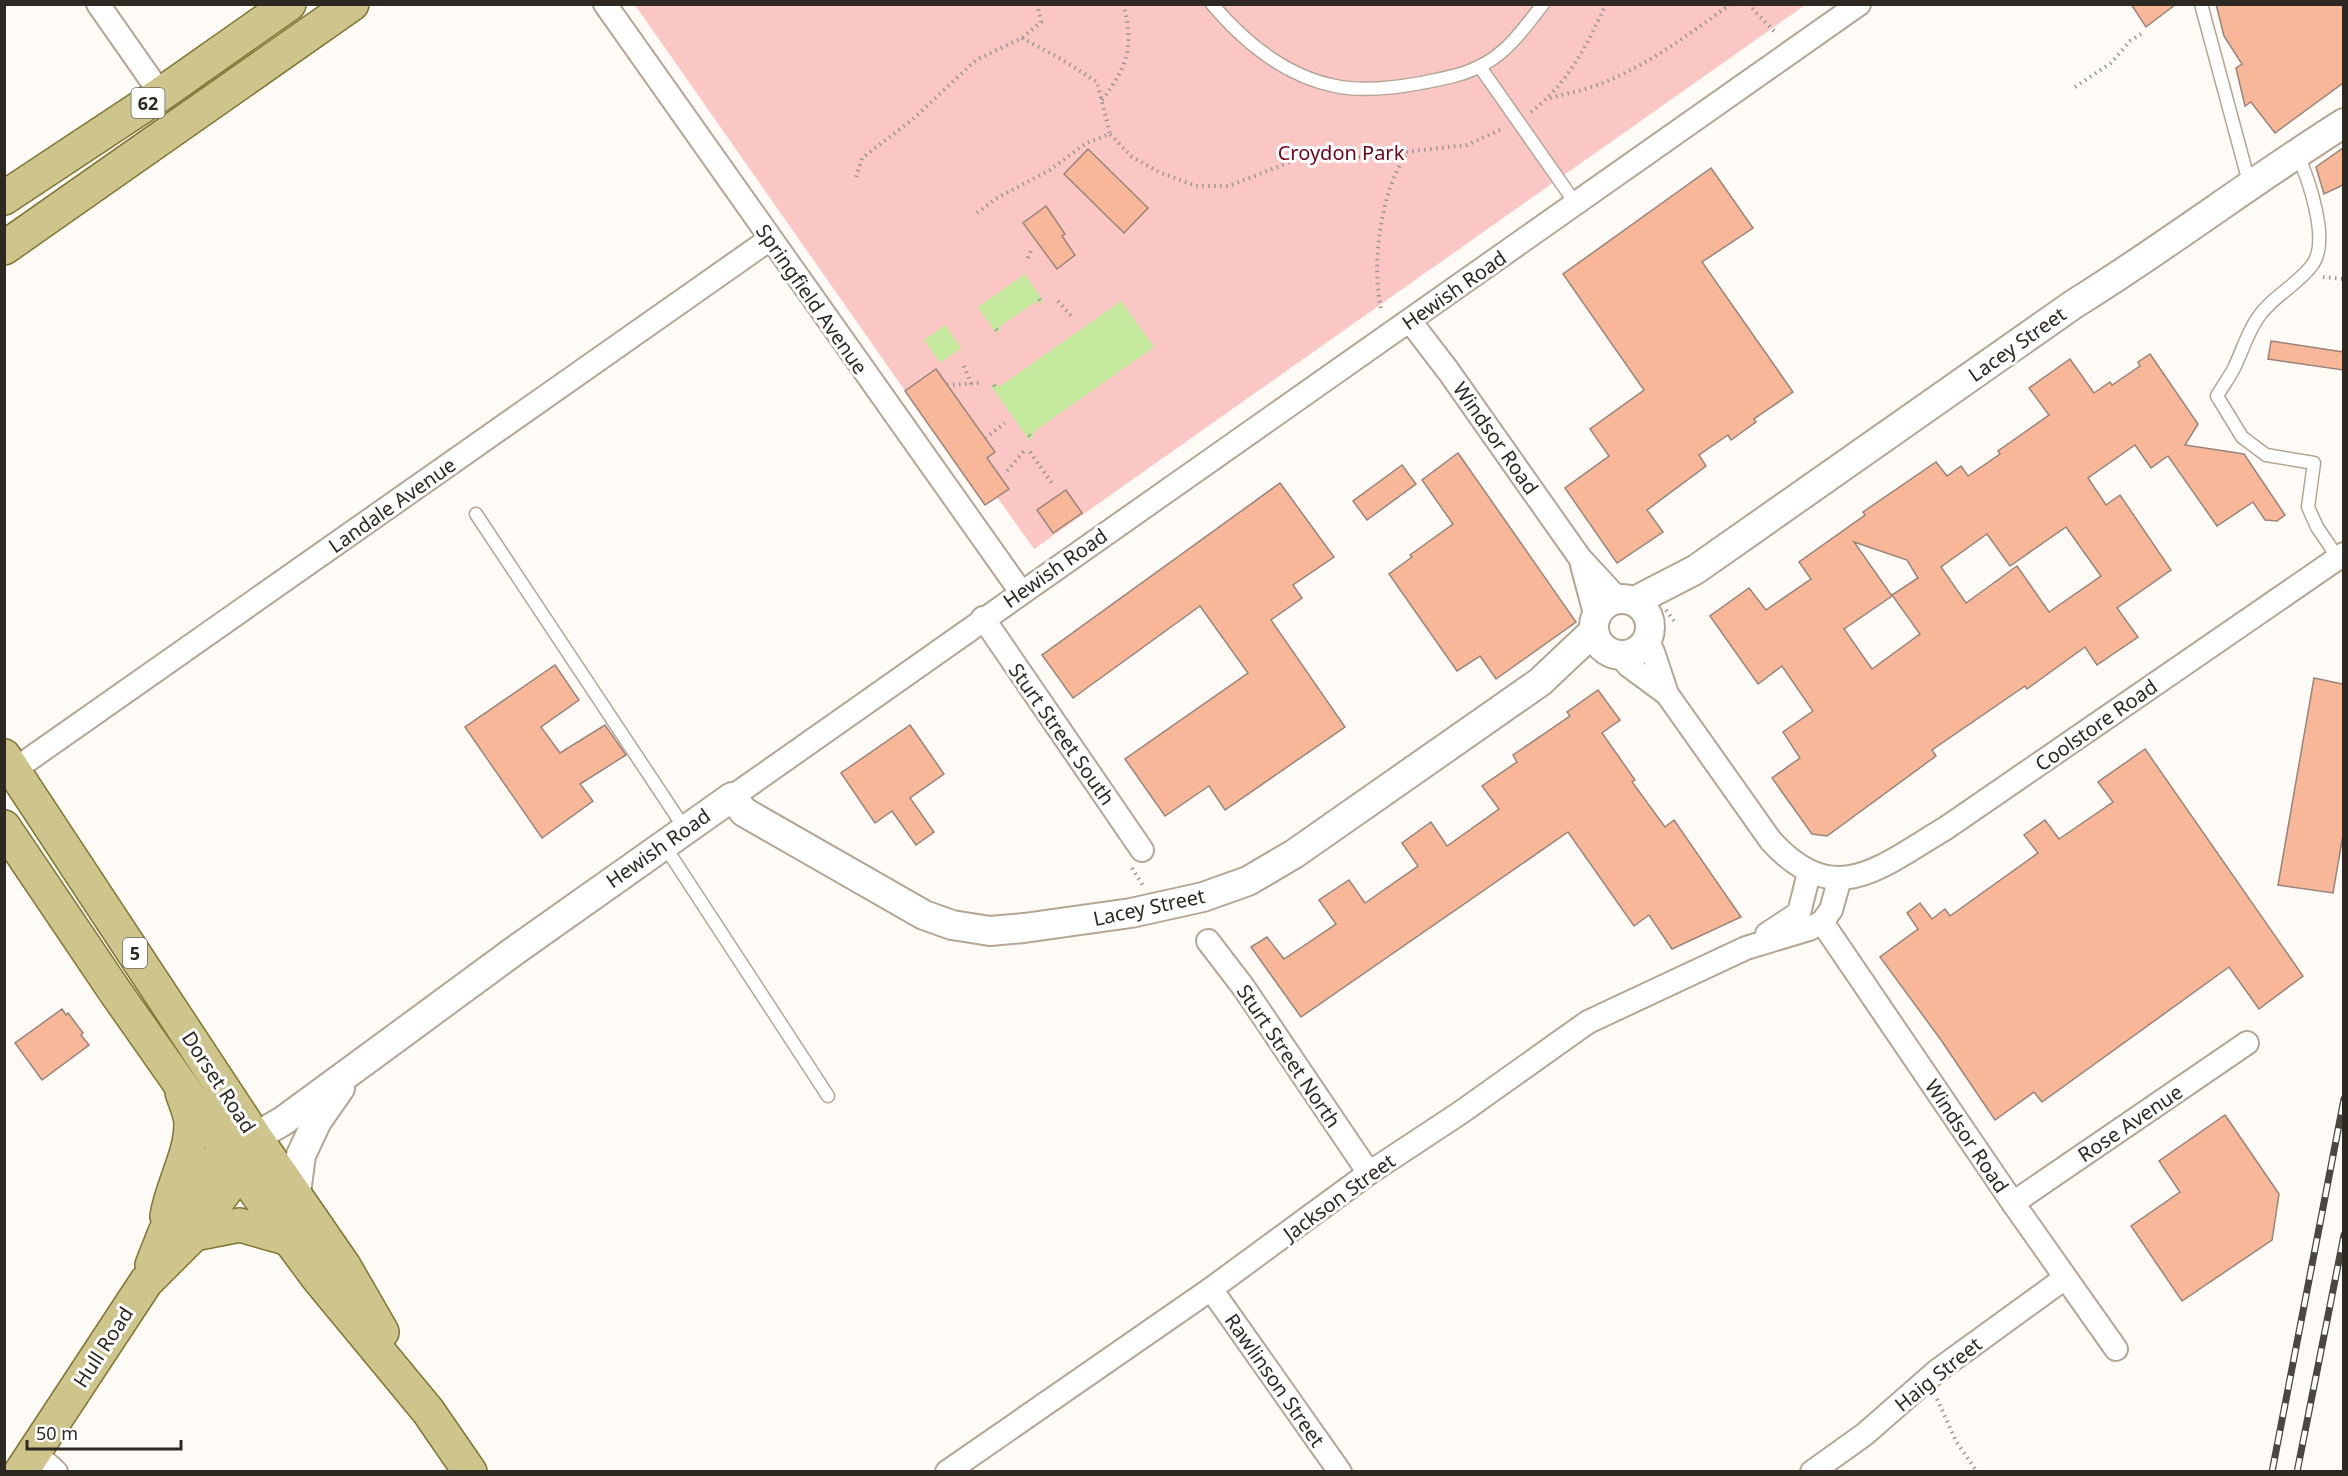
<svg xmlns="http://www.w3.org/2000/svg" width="2348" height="1476" font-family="'Noto Sans',sans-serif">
	<rect width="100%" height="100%" fill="#fefbf7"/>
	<polygon fill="#fac7c5" points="635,5 1805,5 1034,549 997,497 985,505"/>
	<g fill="#c4e99d">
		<polygon points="1025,274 1043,301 1040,304 1037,301 999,327 1000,330 996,333 978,307"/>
		<polygon points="1121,301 1154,347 1032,433 1034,437 1029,440 991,386 996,383 999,387"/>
		<polygon points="945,325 961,348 940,363 924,340"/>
	</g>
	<g fill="#f7b798" stroke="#99847a" stroke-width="1.5" fill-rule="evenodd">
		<polygon points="2131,4 2176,4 2146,27"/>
		<polygon points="2216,4 2343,4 2343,83 2275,133 2251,102 2245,106 2236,68 2242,64 2224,36"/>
		<polygon points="2343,148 2343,185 2324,194 2316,167"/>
		<polygon points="1088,149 1148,208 1124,233 1064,174"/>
		<polygon points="1711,168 1753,228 1702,262 1793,392 1754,419 1756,422 1731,440 1728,435 1699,455 1706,466 1647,510 1663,532 1617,563 1565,488 1609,456 1590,429 1644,390 1563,274"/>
		<polygon points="1046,206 1065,234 1062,236 1075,255 1057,269 1023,223"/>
		<polygon points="2271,341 2343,352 2343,370 2268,359"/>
		<path d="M2150,354L2198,424L2185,445L2244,454L2285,515L2277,521L2265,520L2253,502L2217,526L2168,456L2151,468L2135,445L2088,478L2106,505L2120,495L2171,570L2117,608L2138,637L2097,665L2085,647L2027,689L2025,686L1932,750L1936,756L1827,836L1812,834L1772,778L1800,758L1783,732L1813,711L1782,666L1758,684L1710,616L1749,588L1766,610L1811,579L1799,562L1865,515L1863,512L1936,462L1947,476L1961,466L1968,476L2000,454L1998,451L2049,415L2029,388L2070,359L2094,393L2110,382L2112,385L2140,366L2138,362ZM2066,527L2101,576L2049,612L2017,566L1966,603L1941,567L1987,534L2010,566ZM1854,542L1907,560L1918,578L1892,595L1920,634L1872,669L1844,629L1892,596Z"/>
		<polygon points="936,369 995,452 987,458 1009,489 985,505 905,391"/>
		<polygon points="1458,453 1576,622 1496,679 1480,656 1457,671 1389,574 1412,557 1410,555 1453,524 1422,480"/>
		<polygon points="1402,465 1416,484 1367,520 1353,501"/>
		<polygon points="1280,483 1334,557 1293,585 1302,598 1271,620 1345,727 1225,810 1209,786 1165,816 1125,759 1248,673 1200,606 1073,698 1042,655"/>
		<polygon points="1066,490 1082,513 1053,533 1037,510"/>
		<polygon points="555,665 579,700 541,727 560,753 605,725 626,755 580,784 593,801 542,838 465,727"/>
		<polygon points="2314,678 2343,684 2343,835 2333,893 2278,885"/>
		<polygon points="1598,690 1620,720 1602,733 1635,780 1632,782 1665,827 1674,820 1741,917 1672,949 1649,915 1634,926 1568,832 1301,1017 1251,947 1267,937 1284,959 1336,924 1319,900 1349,880 1365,903 1418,866 1402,843 1431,822 1447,846 1499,809 1482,786 1517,762 1513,755 1570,716 1567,712"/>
		<polygon points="910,725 944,774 910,798 934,832 916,845 892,811 875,823 841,773"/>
		<polygon points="2145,749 2303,976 2259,1009 2229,967 2042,1102 2034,1092 1995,1120 1941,1040 1880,957 1918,929 1907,913 1920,903 1932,919 1945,909 1950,916 2038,853 2024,835 2045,820 2059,839 2113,802 2098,782"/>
		<polygon points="62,1009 66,1015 68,1013 83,1033 81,1035 89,1045 42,1080 15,1043"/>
		<polygon points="2225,1115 2279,1194 2272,1240 2182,1301 2131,1226 2180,1192 2159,1161"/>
	</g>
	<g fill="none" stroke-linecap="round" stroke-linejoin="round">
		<defs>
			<g id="service">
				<path d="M1212,4C1244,42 1286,76 1335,86C1363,92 1394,88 1421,83C1440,79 1461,76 1478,67C1506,55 1525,27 1543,4"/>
				<polyline points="2201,4 2250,186"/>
				<polyline points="1480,67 1576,204"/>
				<path d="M2297,153C2308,178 2330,239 2313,264C2298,285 2271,297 2257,319C2247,334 2242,352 2234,368C2229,378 2222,387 2217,396L2242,437L2266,455L2314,463L2308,507L2317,527L2338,558"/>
				<polyline points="476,514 685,829"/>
				<polyline points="664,845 828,1096"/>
			</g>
			<g id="minor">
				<polyline points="98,4 161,94"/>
				<polyline points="605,4 1021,592"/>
				<polyline points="1410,321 1449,372 1580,558 1618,599"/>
				<polyline points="1582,565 1596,617"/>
				<polyline points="983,618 1142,850"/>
				<path d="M1647,641L1653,652L1667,694L1771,841C1835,911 1880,867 1946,828L2344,554"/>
				<polyline points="1619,655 1629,666 1667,694"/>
				<polyline points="14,770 770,239"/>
				<polyline points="732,797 1859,4"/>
				<polyline points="1822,922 2013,1203 2116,1349"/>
				<polyline points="1767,934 1799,913 1809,873"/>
				<polyline points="1208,941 1244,988 1369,1173"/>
				<polyline points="2013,1203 2247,1043"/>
				<polyline points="1211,1289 1340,1472"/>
				<polyline points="34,1452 56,1472"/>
				<polyline points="947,1472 1211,1289 1369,1173 1460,1113 1588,1022 1746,948 1809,929 1822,922 1831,910 1840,878"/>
				<polyline points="1812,1472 1865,1434 1937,1371 2065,1278"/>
			</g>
			<g id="tertiary">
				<circle cx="1622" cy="627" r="28"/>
				<path d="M1635,601L1695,570L2074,304C2166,247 2252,181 2344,123"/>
				<polyline points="255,1137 283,1121 517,949 732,797 744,812 924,915 952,925 990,931 1024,928 1131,913 1203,897 1248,881 1294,854 1540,682 1594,631"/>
				<polyline points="296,1193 301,1155 317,1121 340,1088"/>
			</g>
			<g id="primary">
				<polyline points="4,198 161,94 289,4"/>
				<polyline points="4,248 352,4"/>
				<polyline points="4,756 255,1137 344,1266 382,1332"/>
				<polyline points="4,827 114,990 289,1239 318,1278 428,1411 470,1472"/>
				<path d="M167,1216C172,1185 191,1155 191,1124C191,1114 185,1102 182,1092"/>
				<polyline points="194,1234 240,1225 289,1239"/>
				<polyline points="152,1265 165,1232 226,1148"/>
				<polyline points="21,1472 146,1282 194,1234 240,1170 248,1152"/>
			</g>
		</defs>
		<use href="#service" stroke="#b4a695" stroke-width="15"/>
		<use href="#minor" stroke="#b4a695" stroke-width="26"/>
		<use href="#tertiary" stroke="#b4a695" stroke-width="32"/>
		<use href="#primary" stroke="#807533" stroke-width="36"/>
		<g stroke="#9b9792" stroke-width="4" stroke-dasharray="1.5 4.5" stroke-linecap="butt">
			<polyline points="1748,4 1775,32"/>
			<polyline points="1022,38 1061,59 1097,82 1110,134"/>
			<polyline points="2075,87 2111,63 2130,41 2141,34"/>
			<path d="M1550,98C1565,94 1580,91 1595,86C1644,68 1688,35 1731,4"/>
			<path d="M1102,100C1127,67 1135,46 1123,4"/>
			<path d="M1531,112C1566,86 1588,44 1606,4"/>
			<polyline points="856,177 862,158 912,120 976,60 1022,38 1041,22 1037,4"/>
			<polyline points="977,213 997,198 1050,170 1086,143 1110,134 1132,157 1159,172 1196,186 1229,186 1303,157 1342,159 1467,145 1504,128"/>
			<polyline points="1028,258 1032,248"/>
			<polyline points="2323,277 2344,279"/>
			<polyline points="1039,299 1041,302"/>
			<polyline points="1058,301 1073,318"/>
			<path d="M1381,308C1371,264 1381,190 1407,153"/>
			<polyline points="996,329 998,331"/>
			<polyline points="964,366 971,384"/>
			<polyline points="947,385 980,383"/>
			<polyline points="994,385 996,388"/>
			<polyline points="1029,435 1032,438"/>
			<polyline points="985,438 1005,423"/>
			<polyline points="1030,452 1054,486"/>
			<polyline points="1007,471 1024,451"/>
			<polyline points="1666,610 1674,621"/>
			<polyline points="1132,868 1144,887"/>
			<polyline points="1937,1399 1956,1441 1977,1472"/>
		</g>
		<use href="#service" stroke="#fff" stroke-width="12"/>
		<use href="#minor" stroke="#fff" stroke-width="22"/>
		<use href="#tertiary" stroke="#fff" stroke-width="28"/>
		<use href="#primary" stroke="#cdc58b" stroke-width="33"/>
		<defs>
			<g id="rail">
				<polyline points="2272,1472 2344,1099"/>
				<polyline points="2297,1472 2344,1235"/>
			</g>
		</defs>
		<use href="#rail" stroke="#4b4640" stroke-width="7"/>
		<use href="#rail" stroke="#fff" stroke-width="4.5" stroke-dasharray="14" stroke-linecap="butt"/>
	</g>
	<g text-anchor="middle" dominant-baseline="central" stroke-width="6" stroke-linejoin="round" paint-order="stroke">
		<g fill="#fff" stroke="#6c6864" stroke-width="1.5">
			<rect x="131.5" y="88" width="33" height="30" rx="4.5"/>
			<rect x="123" y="938" width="24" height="30" rx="4.5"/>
		</g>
		<g font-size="18" font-weight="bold" fill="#2d2821">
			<text x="148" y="103">62</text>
			<text x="135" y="953">5</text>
		</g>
		<g font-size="20" fill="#6f0219" stroke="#fff">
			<text x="1341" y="152">Croydon Park</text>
		</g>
		<g font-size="20" fill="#2d2821" stroke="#fff">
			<text transform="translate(1454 290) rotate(-35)">Hewish Road</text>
			<text transform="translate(812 299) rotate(55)">Springfield Avenue</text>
			<text transform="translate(2017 344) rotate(-35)">Lacey Street</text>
			<text transform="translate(1496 438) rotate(55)">Windsor Road</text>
			<text transform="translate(392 505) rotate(-35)">Landale Avenue</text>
			<text transform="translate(1055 568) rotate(-35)">Hewish Road</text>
			<text transform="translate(2096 725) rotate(-35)">Coolstore Road</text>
			<text transform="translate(1062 734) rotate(55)">Sturt Street South</text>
			<text transform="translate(658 848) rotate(-35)">Hewish Road</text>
			<text transform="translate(1149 907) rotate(-12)">Lacey Street</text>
			<text transform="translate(1289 1056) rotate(56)">Sturt Street North</text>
			<text transform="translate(219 1082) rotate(57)">Dorset Road</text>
			<text transform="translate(2130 1123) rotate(-34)">Rose Avenue</text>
			<text transform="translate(1967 1136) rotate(56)">Windsor Road</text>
			<text transform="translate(1339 1197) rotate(-36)">Jackson Street</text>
			<text transform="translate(103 1347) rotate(-57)">Hull Road</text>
			<text transform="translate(1938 1374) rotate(-39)">Haig Street</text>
			<text transform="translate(1275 1380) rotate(55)">Rawlinson Street</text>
		</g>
	</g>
	<rect width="2348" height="1476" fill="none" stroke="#2d2821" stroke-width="12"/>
	<path d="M27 1440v9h154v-9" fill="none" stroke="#2d2821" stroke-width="3"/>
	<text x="36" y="1440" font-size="18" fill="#2d2821" stroke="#ffffff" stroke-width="4.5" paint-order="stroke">50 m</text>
</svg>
